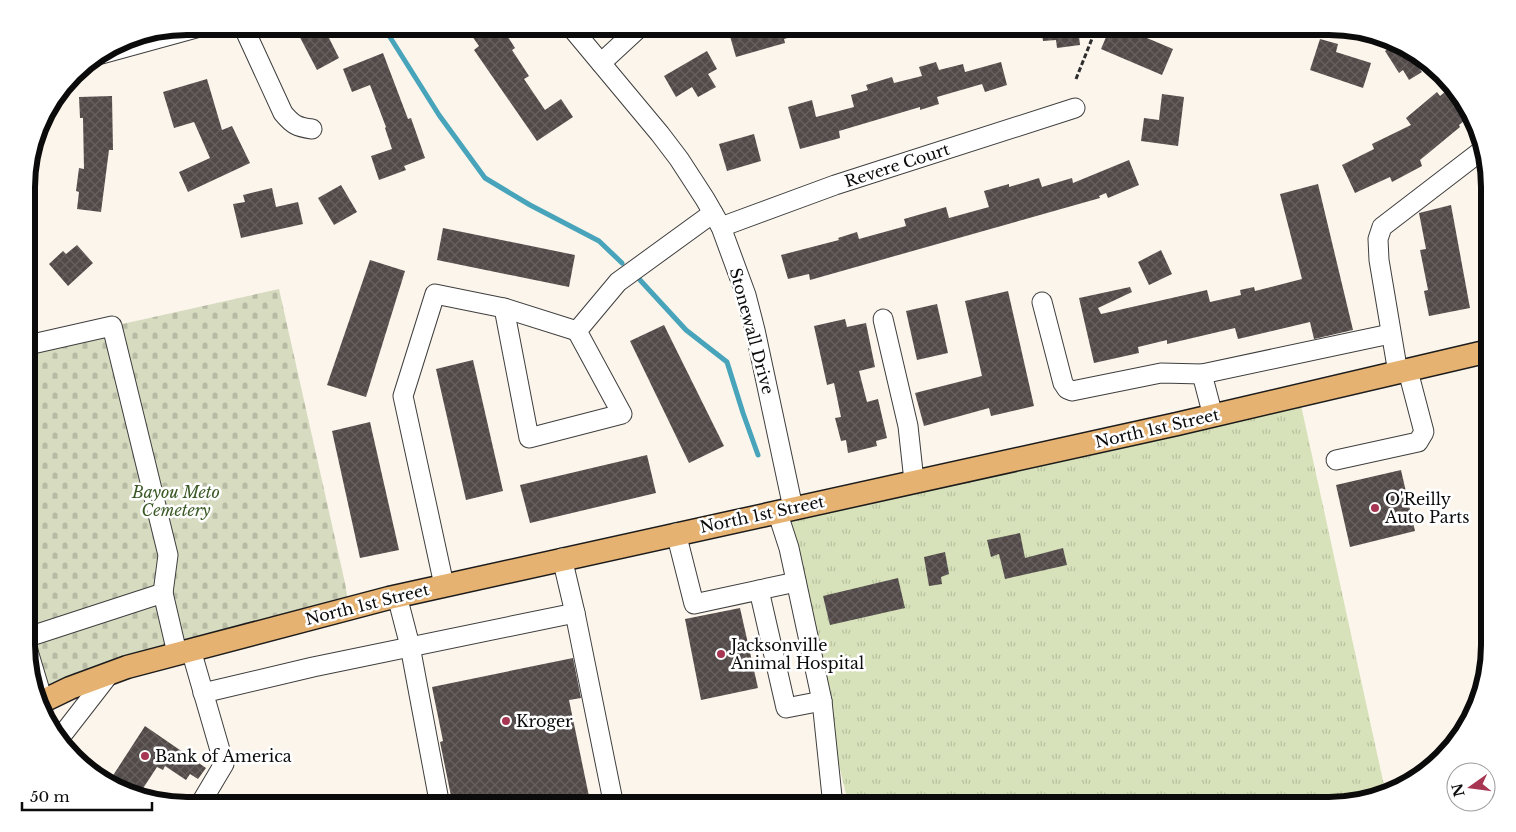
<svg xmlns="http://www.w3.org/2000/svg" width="1516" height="832" font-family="'Libre Baskerville',serif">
	<defs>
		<pattern id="grass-tufts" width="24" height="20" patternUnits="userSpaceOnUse" patternTransform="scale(1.25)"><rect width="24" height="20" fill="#d7e2ba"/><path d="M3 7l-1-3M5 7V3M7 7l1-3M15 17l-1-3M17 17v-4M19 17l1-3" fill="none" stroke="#b7c19f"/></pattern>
		<pattern id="cemetery-stones" width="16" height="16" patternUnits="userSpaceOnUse" patternTransform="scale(1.25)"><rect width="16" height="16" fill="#d7dbc0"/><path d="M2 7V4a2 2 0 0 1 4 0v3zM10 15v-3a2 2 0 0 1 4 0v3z" fill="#b7bba4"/></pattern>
		<pattern id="building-cross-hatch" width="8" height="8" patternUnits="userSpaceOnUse" patternTransform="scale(1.25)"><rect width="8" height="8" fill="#524a49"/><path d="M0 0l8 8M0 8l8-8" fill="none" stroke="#66605f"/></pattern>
	</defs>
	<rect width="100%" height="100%" fill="#fcf5eb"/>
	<polygon fill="url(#grass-tufts)" points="1299,396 1385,790 1339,805 849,806 777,511"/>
	<polygon fill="url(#cemetery-stones)" points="279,289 345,583 349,608 41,702 28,665 28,345"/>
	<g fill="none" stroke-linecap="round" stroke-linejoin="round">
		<g stroke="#47a4ba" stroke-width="5">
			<polyline points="383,26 439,115 485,178 530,205 599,241 622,263"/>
			<polyline points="640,280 686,330 727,362 743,413 758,455"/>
		</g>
	</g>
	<g fill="url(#building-cross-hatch)">
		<polygon points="294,26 348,26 328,36 339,58 317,70"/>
		<polygon points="465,26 501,26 515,48 512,50 529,76 524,79 545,110 561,99 573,117 537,141 474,50 479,46"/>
		<polygon points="727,26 813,26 814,30 784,39 785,43 736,57"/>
		<polygon points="1041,26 1090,26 1091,35 1079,36 1080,45 1057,48 1056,40 1043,41"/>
		<polygon points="1109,30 1125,37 1128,30 1173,49 1162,75 1101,49"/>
		<polygon points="1320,39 1338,44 1336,52 1371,63 1363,88 1310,70"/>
		<polygon points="1396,44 1409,48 1420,58 1415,62 1422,72 1409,80 1403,70 1399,73 1385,51"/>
		<polygon points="707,51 717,69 708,74 716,87 698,97 692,87 676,97 664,76"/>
		<polygon points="383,53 408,119 411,118 425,158 404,166 406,170 379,180 371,156 392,149 385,128 386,127 370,85 352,92 343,69"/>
		<polygon points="936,62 939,70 963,64 965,72 1001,62 1007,85 985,92 982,84 937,97 939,104 920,110 920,107 839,131 840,138 800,149 788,107 812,100 816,117 854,107 851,95 868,90 866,85 892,77 894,83 922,76 919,67"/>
		<polygon points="207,79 222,130 232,126 250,163 188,192 179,172 210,158 194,122 174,128 163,92"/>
		<polygon points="1451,87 1463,98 1469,117 1459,125 1460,127 1420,160 1422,166 1392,182 1390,177 1355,193 1342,165 1374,149 1372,144 1411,125 1406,118 1437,92 1440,96"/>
		<polygon points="1162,94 1184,97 1178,146 1141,141 1144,118 1159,120"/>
		<polygon points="112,96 113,150 109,150 101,212 77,209 79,192 76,191 79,168 84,169 83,118 80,118 79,97"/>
		<polygon points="754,134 761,161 727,171 719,144"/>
		<polygon points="1129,160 1139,185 1108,198 1106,193 1099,196 1100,198 810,280 809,274 788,279 781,255 839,240 838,238 857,232 859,239 906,226 904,219 946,207 949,218 989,207 984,191 1009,184 1009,187 1039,178 1042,187 1072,178 1073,183"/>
		<polygon points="1318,184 1353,330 1314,339 1310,322 1238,339 1235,328 1167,344 1167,340 1138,347 1139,353 1094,363 1079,298 1130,287 1132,292 1098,308 1101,314 1207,290 1210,302 1241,295 1240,290 1254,287 1255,291 1302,279 1280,194"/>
		<polygon points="341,185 357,212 334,225 318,198"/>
		<polygon points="272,188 276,207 298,202 303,224 241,238 233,204 245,202 243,195"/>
		<polygon points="1451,205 1470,308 1429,316 1424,291 1428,290 1420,250 1426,249 1419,213"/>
		<polygon points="443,228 575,255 569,287 437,260"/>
		<polygon points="77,245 93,263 68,286 49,264 63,251 66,254"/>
		<polygon points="1161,250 1172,274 1149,285 1138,262"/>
		<polygon points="370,260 405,271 366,397 327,385"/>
		<polygon points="1008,291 1034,406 991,416 989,408 924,426 915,393 982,376 965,301"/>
		<polygon points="937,304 948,353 917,360 906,311"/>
		<polygon points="845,319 847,327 866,323 875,367 859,371 867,402 878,399 887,438 876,441 877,446 848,453 846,440 841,441 835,418 841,417 834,383 827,385 814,326"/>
		<polygon points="664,325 724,446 689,463 630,341"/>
		<polygon points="473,360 503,491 466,500 436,369"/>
		<polygon points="370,422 399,550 360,558 332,431"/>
		<polygon points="647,455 656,493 530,523 520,485"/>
		<polygon points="1401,470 1415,531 1350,547 1336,485"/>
		<polygon points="1020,533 1025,558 1063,548 1067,565 1005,579 999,554 991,557 987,540"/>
		<polygon points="945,552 949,574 941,577 942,584 929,586 924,557"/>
		<polygon points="898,578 905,608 830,625 823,596"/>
		<polygon points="740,608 758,688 701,700 685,619"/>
		<polygon points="573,658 581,698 569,700 591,806 456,806 455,800 452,801 440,742 443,741 432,687"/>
		<polygon points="145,726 206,768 198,779 190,774 186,780 165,766 163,770 157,767 140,793 135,792 112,777"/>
	</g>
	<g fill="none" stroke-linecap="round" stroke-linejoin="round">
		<defs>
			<g id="minor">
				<path d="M243,26L283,113C293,125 297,127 312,129"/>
				<polyline points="570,26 660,134 679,159 705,199 721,227 746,295 755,330 793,508"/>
				<polyline points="101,54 203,26"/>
				<polyline points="601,63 641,26"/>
				<polyline points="28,168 29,162"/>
				<polyline points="721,227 835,185 1075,108"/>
				<polyline points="1042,302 1063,383 1067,389 1072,391 1161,373 1202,374 1390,334"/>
				<polyline points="504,308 577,331"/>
				<polyline points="883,319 908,426 914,481"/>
				<polyline points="28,345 112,326 168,555 163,593"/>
				<polyline points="1398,373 1379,260 1378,239 1382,227 1481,151"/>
				<polyline points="1202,374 1213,416"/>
				<polyline points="1336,460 1418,442 1424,432 1408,371"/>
				<polyline points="777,511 789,548 822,701 833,806"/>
				<polyline points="676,533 694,604 796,582"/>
				<polyline points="444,585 403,396 435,294 504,308 529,438 622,414 577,331 618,282 713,213"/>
				<polyline points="759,590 786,708 822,701"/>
				<polyline points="397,596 410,646 440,806"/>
				<polyline points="575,613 614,806"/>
				<polyline points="28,637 163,593 177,653"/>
				<polyline points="191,650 224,764 199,806"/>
				<polyline points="28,651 43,701"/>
				<polyline points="203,693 313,667 575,613 562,558"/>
				<polyline points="59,739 111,672"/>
			</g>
			<polyline id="major" points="41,702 70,688 127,667 389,598 1177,424 1489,351"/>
		</defs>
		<use href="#minor" stroke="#3e3e3e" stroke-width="21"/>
		<use href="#major" stroke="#1c1c1c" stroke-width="25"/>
		<polyline stroke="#2d2d2d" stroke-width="3" stroke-dasharray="5 2.5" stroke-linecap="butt" points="1076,79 1097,26"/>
		<use href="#minor" stroke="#fff" stroke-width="19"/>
		<use href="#major" stroke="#e6b272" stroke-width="22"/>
	</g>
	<g fill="#a73653" stroke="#fff" stroke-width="2">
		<circle cx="1375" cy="508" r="5"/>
		<circle cx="721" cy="654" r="5"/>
		<circle cx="506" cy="721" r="5"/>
		<circle cx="145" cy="756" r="5"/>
	</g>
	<g text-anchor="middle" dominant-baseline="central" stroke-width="5" stroke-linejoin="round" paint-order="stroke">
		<g font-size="16" fill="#0b0b0b" stroke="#fff">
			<text transform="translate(897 165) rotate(-18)">Revere Court</text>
			<text transform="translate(752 331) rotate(75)">Stonewall Drive</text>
			<text transform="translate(1157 428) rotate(-13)">North 1st Street</text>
			<text transform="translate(762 514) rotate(-12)">North 1st Street</text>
			<text transform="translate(367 604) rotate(-14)">North 1st Street</text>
		</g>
		<g font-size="16" font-style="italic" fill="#3a5925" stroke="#fff">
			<text x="176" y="492">Bayou Meto<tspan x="176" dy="18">Cemetery</tspan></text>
		</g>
		<g font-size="16" fill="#0b0b0b" stroke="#fff" text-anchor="start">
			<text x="1385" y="499">O'Reilly<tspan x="1385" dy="18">Auto Parts</tspan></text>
			<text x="731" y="645">Jacksonville<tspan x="731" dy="18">Animal Hospital</tspan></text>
			<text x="516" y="721">Kroger</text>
			<text x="155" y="756">Bank of America</text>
		</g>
	</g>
	<path d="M0 0H1516V832H0ZM187 35H1329A152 152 0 0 1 1481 187V645A152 152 0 0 1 1329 797H187A152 152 0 0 1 35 645V187A152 152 0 0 1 187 35Z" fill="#fff" fill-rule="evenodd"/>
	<path fill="none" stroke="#0b0b0b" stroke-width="6" d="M187 35H1329A152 152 0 0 1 1481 187V645A152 152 0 0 1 1329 797H187A152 152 0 0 1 35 645V187A152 152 0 0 1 187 35Z"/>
	<g transform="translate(1471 787) rotate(256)"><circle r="24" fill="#ffffff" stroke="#9d9d9d"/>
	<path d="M0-4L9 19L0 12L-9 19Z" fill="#a73653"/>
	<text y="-8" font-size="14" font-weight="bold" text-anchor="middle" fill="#0b0b0b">N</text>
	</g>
	<path d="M22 802v8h130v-8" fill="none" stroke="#0b0b0b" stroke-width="2.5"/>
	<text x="30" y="802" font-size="15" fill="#0b0b0b" stroke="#ffffff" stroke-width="4" paint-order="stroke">50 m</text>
</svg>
